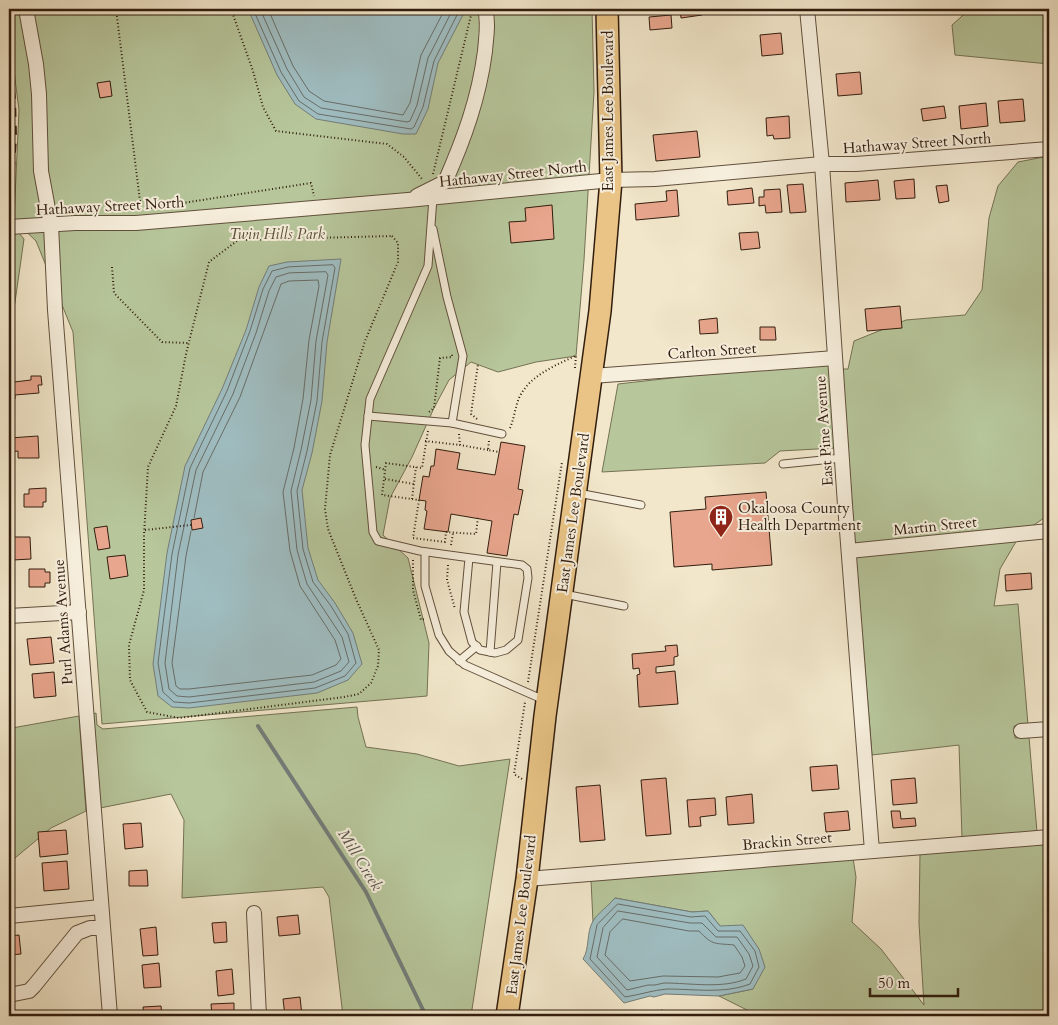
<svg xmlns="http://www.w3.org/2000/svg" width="1058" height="1025" font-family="Cardo,serif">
	<rect width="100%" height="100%" fill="#f2e7cb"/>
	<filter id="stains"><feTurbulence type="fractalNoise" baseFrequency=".004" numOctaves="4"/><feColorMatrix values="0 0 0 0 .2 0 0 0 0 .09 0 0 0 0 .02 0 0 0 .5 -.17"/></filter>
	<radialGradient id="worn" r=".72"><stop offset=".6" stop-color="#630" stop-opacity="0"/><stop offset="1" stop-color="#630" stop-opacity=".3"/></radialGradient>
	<g fill="#b7c69b" stroke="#747254">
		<polygon points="9,9 592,9 594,92 584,260 576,356 536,362 498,372 471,362 449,380 434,408 412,457 390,498 383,535 408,558 429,643 427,696 102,724 73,332 36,241 14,220 19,110 9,32"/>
		<polygon points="970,9 1049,9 1049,64 955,55 952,25"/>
		<polygon points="1049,156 1049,518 1044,518 1031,527 855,544 842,369 848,369 854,341 906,320 965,315 982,290 989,218 998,186 1018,162"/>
		<polygon points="11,233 19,233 24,239 9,344 9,252"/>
		<polygon points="823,364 829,366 835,448 780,451 765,463 602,472 618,384 725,372"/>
		<polygon points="1017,540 1000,569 994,606 1018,604 1028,725 1014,726 1015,738 1029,737 1037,832 962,838 959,745 872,755 856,556"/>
		<polygon points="357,707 358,717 366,747 417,754 459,766 510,759 471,1016 343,1016 329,897 323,887 182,898 184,820 171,794 100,808 93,714 96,713 97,725 103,729"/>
		<polygon points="79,716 86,811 51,828 15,858 9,860 9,725 12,728"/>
		<polygon points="1049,843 1049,1016 753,1016 749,1011 719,996 753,989 720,926 708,911 692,912 615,898 593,922 591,880 853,858 856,877 852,922 881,949 924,1005 919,923 920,853"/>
	</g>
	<g fill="#9fbdc1" stroke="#737d79">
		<polygon points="248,9 466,9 438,63 428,109 416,134 403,134 316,119 295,104 277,75"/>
		<polygon points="341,259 327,342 322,401 312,453 302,490 308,548 318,580 335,603 353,633 362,664 348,680 317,693 189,708 172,707 158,696 153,664 167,553 185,466 222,389 246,330 259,287 269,266 287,262"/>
		<path d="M615,898L692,912L708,911L720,926L743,925L759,949L765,967L753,989L719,996L665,994L654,997L650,996L624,1003L583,959C590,948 586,933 593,921C598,913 608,906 615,898Z"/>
	</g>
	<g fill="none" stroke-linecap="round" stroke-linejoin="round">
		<g stroke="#686d68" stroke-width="1">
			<polyline points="253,9 281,72 299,101 318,114 411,129 414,127 423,107 434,61 460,9"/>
			<polyline points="260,9 287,69 304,97 321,108 407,122 410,121 417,105 428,58 453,9"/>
			<polyline points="268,9 293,66 309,91 324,101 403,115 410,103 421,55 445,9"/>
			<polygon points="333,265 335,268 322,342 317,401 307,451 297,491 303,549 313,582 331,606 348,634 356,663 345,676 315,688 189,703 174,702 163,692 158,663 172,554 190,468 227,391 250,331 263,289 272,271 288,267"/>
			<polygon points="326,272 328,275 316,341 311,400 301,450 291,491 297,550 307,584 342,637 349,662 341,671 314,682 189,697 177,696 169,689 165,663 178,555 196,470 233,394 256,333 269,291 276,277 289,273"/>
			<polyline points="191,531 186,556 172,663 176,686 180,689 189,689 312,675 336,665 341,659 335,640 300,586 290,551 283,492 294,448 303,399 309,340 319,286 318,280 289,281 281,284 240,397 203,472 194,518"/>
			<path d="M618,904L691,917L705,916L718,931H740L755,951L759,967L750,984C724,994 695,989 667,989C653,990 639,995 625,997L590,959L597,925Z"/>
			<path d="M618,911L690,923H702L716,937H737L749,954L753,966L746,979C721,989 691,983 664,983L655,985H648L627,990L597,957L603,928Z"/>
			<path d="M623,919L689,931H699C713,946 715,943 734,945L742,957L745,966L740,973L718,977L663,976L630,981L605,955L610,932Z"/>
		</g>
		<polyline stroke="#737d79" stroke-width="4" points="258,726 366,892 426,1016"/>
	</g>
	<g fill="#e9a68e" stroke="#311d0e">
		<polygon points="680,9 701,9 702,15 681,18"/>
		<polygon points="671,15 672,28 650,30 649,17"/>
		<polygon points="781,33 783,54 762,56 760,35"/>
		<polygon points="860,72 862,94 838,96 836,74"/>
		<polygon points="110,81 112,96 100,98 97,83"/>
		<polygon points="1023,99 1025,121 1000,123 998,101"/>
		<polygon points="986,103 988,126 961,129 959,106"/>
		<polygon points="944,106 946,118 923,121 921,109"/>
		<polygon points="789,116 790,138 774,139 773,135 767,136 766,118"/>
		<polygon points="697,131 700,157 656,161 653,135"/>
		<polygon points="914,179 915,198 896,199 894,181"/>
		<polygon points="878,180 880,200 846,202 845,183"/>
		<polygon points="803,184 806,212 790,213 787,185"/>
		<polygon points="947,185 949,201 939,203 936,186"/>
		<polygon points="752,188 754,203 728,205 727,191"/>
		<polygon points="780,189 782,212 766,213 765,205 759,206 759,197 764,197 764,190"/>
		<polygon points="677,190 679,216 636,220 635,204 667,201 666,191"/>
		<polygon points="552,205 554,239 511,243 509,222 526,221 525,208"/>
		<polygon points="758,232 760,248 741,250 739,233"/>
		<polygon points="900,306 902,328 867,331 865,309"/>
		<polygon points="717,318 718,333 700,334 699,320"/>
		<polygon points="760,327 775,327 776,340 760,340"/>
		<polygon points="31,376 41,376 42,385 38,385 39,393 15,395 15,399 9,400 9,388 14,388 14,382 31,380"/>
		<polygon points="38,436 39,458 18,458 18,451 9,452 9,438"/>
		<polygon points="501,442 525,446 518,489 523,490 518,515 514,514 507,556 487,553 492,521 451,514 448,532 424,529 427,511 425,510 426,501 419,500 423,476 429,477 431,466 434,466 436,449 460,453 457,469 495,475"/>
		<polygon points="46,488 46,502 43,502 43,507 24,507 24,494 29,494 29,489"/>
		<polygon points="766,492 772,565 712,570 712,564 674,567 670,512 706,509 705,497"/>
		<polygon points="201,518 203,528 192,530 191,520"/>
		<polygon points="107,526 110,548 98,550 94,528"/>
		<polygon points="12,537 30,537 31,559 13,560"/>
		<polygon points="125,555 128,576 110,579 107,557"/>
		<polygon points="1046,567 1049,567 1049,582 1047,582"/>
		<polygon points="29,569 45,569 45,572 50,572 50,583 45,583 45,587 29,587"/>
		<polygon points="1031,573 1032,589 1006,591 1005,575"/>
		<polygon points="51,637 54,663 30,665 27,639"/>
		<polygon points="677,645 678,656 674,657 674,665 656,667 656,673 675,671 678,704 639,707 637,675 640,674 639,668 633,669 632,654 666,651 665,646"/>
		<polygon points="54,672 56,696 34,698 32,674"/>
		<polygon points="837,765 839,789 812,791 810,767"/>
		<polygon points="666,778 671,834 646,836 641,780"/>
		<polygon points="915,778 917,803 893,805 891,780"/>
		<polygon points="600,785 605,840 580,842 576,787"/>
		<polygon points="752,794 754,823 728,825 726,797"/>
		<polygon points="715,798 716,815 700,817 701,826 689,827 687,800"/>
		<polygon points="848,811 850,830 826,832 824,813"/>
		<polygon points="891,811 900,811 901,819 915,818 916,826 893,828"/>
		<polygon points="141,823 143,847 125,849 123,824"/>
		<polygon points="66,830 68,854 40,857 38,832"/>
		<polygon points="67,861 69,889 44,891 42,863"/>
		<polygon points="147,870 148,886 129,886 129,871"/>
		<polygon points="298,915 300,934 279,936 277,917"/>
		<polygon points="226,922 227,942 214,943 212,923"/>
		<polygon points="156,927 158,955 143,956 140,929"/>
		<polygon points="19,935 21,954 9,955 9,936"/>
		<polygon points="159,963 161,987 144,988 142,965"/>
		<polygon points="232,969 234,994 218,996 216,971"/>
		<polygon points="300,997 302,1016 285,1016 283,999"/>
		<polygon points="234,1003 234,1016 212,1016 211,1004"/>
		<polygon points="161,1006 162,1016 144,1016 143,1007"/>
		<polygon points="661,1010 677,1014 677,1016 660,1016"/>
		<polygon points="686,1012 705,1014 704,1016 686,1016"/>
		<polygon points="709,1013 735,1016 709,1016"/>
	</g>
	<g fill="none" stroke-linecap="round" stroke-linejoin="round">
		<defs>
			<g id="lane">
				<polyline points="433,198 428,266 370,399 365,445 373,532 378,541 420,551 522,565 527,569 528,578 518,640 506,650 495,653 480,650 472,642 464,612 469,558"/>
				<polyline points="433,229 447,297 463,356 452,423"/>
				<polyline points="368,416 452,423 502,434"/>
				<polyline points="783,464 842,458"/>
				<polyline points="578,493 641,505"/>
				<polyline points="425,552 425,586 439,635 449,651 465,665 544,700"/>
				<polyline points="564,594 624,606"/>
				<polyline points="490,652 497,562"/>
				<polyline points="459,661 477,646"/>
			</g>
			<g id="street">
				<polyline points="26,9 36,64 39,94 41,171 51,225 55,310 110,1016"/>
				<polyline points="807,9 822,164 845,505 872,851"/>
				<path d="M417,196L445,182C464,139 479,98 485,51C486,37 489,23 485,9"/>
				<polyline points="9,227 75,223 136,223 408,200 611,180 655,179 822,164 856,164 1049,149"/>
				<polyline points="592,376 835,358"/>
				<polyline points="849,551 1049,531"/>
				<polyline points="9,616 79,612"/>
				<polyline points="1021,731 1049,729"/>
				<polyline points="527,879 1049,837"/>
				<polyline points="254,913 259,1016"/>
				<polyline points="9,916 101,907"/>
				<polyline points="9,995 29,991 34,986 77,933 90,928 102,928"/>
			</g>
			<polyline id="primary" points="507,1016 527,879 545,716 600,311 611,180 607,9"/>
		</defs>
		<use href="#lane" stroke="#61503d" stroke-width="9"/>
		<use href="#street" stroke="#61503d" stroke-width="16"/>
		<use href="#primary" stroke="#311d0e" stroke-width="24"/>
		<g stroke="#311d0e" stroke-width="2" stroke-dasharray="1 2.5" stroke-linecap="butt">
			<polyline points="116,9 141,209"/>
			<polyline points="231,9 253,71 263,107 276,131 387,144 404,157 422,179"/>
			<polyline points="433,174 472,11"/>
			<polyline points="151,208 311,183 314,196"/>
			<polygon points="392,236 398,243 398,262 365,341 330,455 325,509 328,529 356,599 379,650 378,666 371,683 359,694 344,697 179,718 147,712 130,680 129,645 144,590 144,535 148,467 176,406 186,354 209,262 238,240"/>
			<polyline points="112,267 114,293 162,342 188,343"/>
			<polyline points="575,368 576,356"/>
			<polyline points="429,412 434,408 440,358 452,357 452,353"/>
			<polyline points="477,419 471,414 478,364"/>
			<path d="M510,428C514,419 515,408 519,398C529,376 554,366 575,356"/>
			<polyline points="428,431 422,468 386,463 382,495 419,500 413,538 445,542 446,532 476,534 478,517"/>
			<polyline points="459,434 460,445 488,450"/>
			<polyline points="425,441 460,445"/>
			<polyline points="489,441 488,450 499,452"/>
			<polyline points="376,467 386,470"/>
			<polyline points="385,479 414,484"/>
			<polyline points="412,499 416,467"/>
			<polyline points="145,530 191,525"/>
			<polyline points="451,545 453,533"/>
			<polyline points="413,560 413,590 421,620 425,619"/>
			<polyline points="448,565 447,580 455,609"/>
			<polyline points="528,682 562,462"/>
			<polyline points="522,779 514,774 525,702"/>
		</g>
		<use href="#lane" stroke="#f7efdd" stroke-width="7"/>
		<use href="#street" stroke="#f7efdd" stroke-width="14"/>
		<use href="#primary" stroke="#e9c486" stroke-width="21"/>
		<polyline stroke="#311d0e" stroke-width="4" stroke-dasharray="9 9" stroke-linecap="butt" points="9,54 14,99 15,137 9,231"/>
	</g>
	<defs>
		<symbol id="building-pin" viewBox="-11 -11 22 30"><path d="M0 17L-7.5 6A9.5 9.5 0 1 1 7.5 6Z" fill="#8f2418" stroke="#f7efdd"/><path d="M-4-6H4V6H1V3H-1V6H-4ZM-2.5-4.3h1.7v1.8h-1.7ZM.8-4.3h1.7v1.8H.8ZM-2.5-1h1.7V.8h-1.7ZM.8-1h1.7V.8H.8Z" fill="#fff"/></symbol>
	</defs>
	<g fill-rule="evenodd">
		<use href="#building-pin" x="707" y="503" width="28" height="38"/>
	</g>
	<g text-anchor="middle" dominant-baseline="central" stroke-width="4" stroke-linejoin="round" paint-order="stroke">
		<g font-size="15" fill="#311d0e" stroke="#f7efdd">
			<text transform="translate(608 111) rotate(-90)">East James Lee Boulevard</text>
			<text transform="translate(917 143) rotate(-4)">Hathaway Street North</text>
			<text transform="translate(513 174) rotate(-6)">Hathaway Street North</text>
			<text transform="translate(110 206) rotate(-3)">Hathaway Street North</text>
			<text transform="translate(712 351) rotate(-4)">Carlton Street</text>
			<text transform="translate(824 431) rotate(-94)">East Pine Avenue</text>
			<text transform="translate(573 513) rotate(-82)">East James Lee Boulevard</text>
			<text transform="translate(935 526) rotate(-6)">Martin Street</text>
			<text transform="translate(63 622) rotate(-94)">Purl Adams Avenue</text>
			<text transform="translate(787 841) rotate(-5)">Brackin Street</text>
			<text transform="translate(521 915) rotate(-83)">East James Lee Boulevard</text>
		</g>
		<g font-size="15" font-style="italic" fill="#595038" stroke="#f7efdd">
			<text x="277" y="234">Twin Hills Park</text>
		</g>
		<g font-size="15" fill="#311d0e" stroke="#f7efdd" text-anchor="start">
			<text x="738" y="508">Okaloosa County<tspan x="738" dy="17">Health Department</tspan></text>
		</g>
		<g font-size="16" font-style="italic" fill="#58554d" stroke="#f7efdd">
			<text transform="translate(360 860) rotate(58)">Mill Creek</text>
		</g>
	</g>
	<rect width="1058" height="1025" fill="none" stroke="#f2e7cb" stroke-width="30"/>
	<rect x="10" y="10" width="1038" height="1005" fill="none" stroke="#311d0e" stroke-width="2.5"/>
	<rect x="15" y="15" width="1028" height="995" fill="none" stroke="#311d0e"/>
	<path d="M870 988v8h88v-8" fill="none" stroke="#311d0e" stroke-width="2.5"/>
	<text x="878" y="988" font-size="15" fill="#311d0e" stroke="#f7efdd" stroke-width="4" paint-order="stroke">50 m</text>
	<rect width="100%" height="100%" filter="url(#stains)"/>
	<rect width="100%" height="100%" fill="url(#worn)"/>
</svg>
